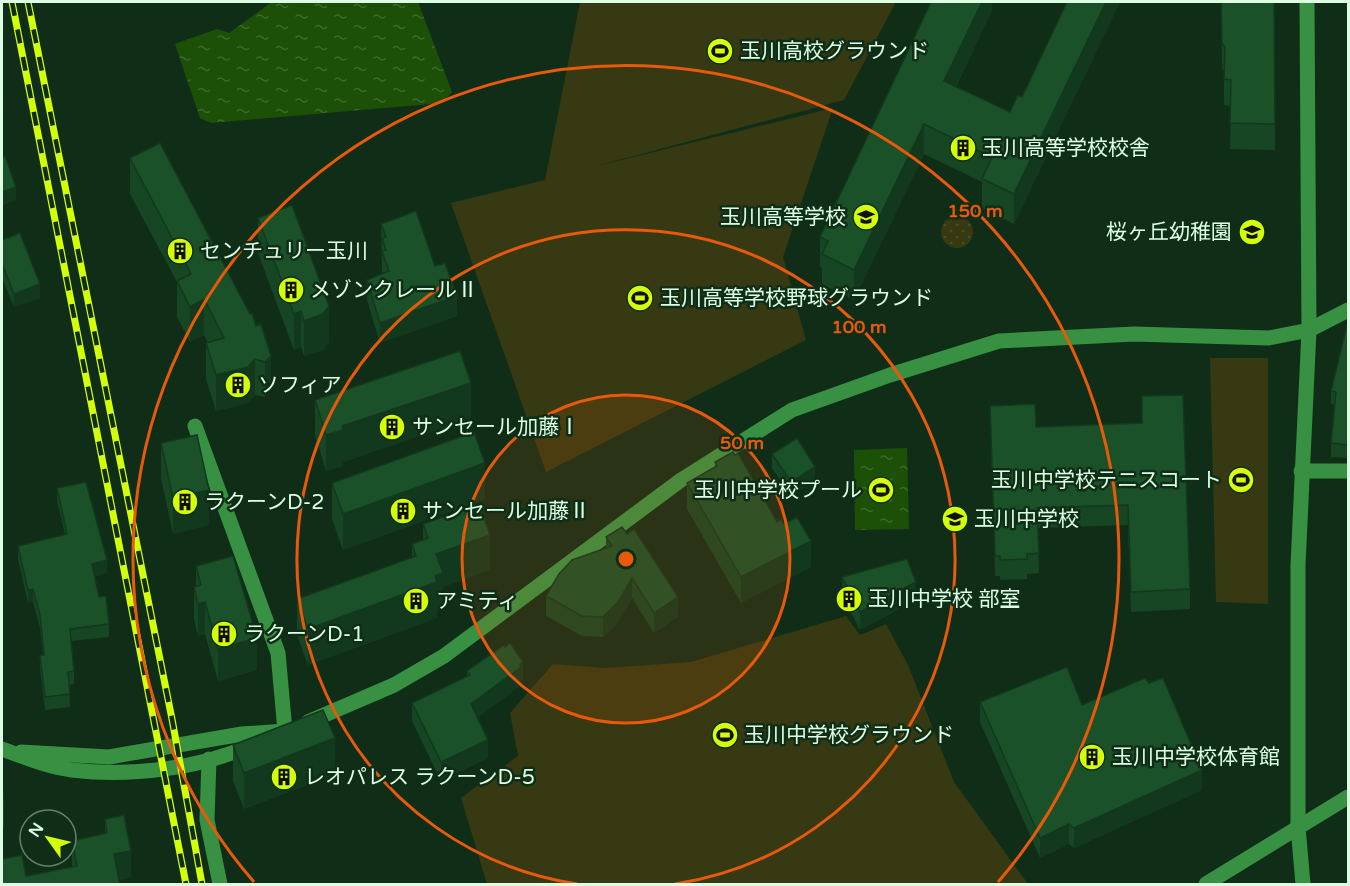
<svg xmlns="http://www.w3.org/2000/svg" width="1350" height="886" font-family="'Varela Round','Noto Sans JP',sans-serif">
	<defs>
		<pattern id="grass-dots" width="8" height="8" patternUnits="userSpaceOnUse" patternTransform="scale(1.5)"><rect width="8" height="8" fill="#373912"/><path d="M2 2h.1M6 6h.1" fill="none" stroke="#4a4d29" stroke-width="1.8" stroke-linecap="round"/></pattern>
		<pattern id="water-ripples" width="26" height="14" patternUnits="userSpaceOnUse" patternTransform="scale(1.5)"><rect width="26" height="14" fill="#1c5007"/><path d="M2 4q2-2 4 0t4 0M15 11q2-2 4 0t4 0" fill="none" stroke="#3d6a2b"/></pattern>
	</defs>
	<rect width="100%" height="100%" fill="#102e17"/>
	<circle fill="url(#grass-dots)" cx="957" cy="232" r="16"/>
	<g fill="#373912">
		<polygon points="580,2 896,2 844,100 593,167 833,108 783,257 806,340 546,472 451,203 545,180"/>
		<polygon points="1210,358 1268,358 1268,604 1216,602"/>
		<polygon points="846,616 860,635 886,624 908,665 954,782 1028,884 487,884 461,798 518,756 510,713 553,664 605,668 691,662"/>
	</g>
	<g fill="url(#water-ripples)">
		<polygon points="272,2 418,2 452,92 442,103 211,123 200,118 175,44 217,29 229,33"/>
		<polygon points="907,448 909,529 855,530 854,450"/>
	</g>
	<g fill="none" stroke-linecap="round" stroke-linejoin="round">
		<g stroke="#389042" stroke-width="15">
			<polyline points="195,426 278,653 285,731"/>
			<polyline points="1301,471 1348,471"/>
			<polyline points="308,722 394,685 444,656 681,480 792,410 890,375 999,341 1134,334 1269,338 1309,330 1348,310"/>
			<path d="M2,749C25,757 47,767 72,770C130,777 198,769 252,745"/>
			<polyline points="21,752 109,757 242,734 285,731"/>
			<polyline points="209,759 207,820 220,884"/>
			<polyline points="1206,884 1348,797"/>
			<polyline points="1303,884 1298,827 1298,565 1309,330 1307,2"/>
		</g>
		<defs>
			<g id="rail">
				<polyline points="12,2 186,884"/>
				<polyline points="28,2 172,719 202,884"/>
			</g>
		</defs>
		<use href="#rail" stroke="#d3ff09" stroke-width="7"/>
		<use href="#rail" stroke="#102e17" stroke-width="4.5" stroke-dasharray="14" stroke-linecap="butt"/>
	</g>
	<g fill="#164623">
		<polygon points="992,2 992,10 956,87 1010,112 1022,97 1067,2 1120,2 1014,224 982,208 982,182 924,154 854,300 822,284 822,268 820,267 820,237"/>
		<polygon points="1221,2 1274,2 1275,150 1230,149 1231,106 1224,105 1224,71 1222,69"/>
		<polygon points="130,158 256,326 261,324 271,391 265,397 255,395 248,403 216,411 206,379 206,343 208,343 204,335 190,342 177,317 177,282 130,194"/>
		<polygon points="258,218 329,342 323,350 304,356 301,347 294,350 258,253"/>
		<polygon points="381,224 435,266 457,316 380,343 367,300 367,280 383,274 382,271"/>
		<polygon points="2,240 40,298 14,307 2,278"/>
		<polygon points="1348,321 1348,458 1331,457 1331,443 1335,405 1331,404 1331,391"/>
		<polygon points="1142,396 1190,589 1190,609 1131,612 1128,525 1038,528 1039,573 1027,574 1027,579 1000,580 1000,576 995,576 990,406 1036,427 1142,423"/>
		<polygon points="315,400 471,418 343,462 343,466 326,471 315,435"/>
		<polygon points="161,443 209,525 173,534 161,478"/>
		<polygon points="772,454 815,480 791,496 772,468"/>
		<polygon points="715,462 777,522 811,567 741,603 687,509 687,483 715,467"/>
		<polygon points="332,483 485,499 343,550 332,519"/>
		<polygon points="57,488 107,573 95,576 99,597 109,624 109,637 71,641 74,671 74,684 69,685 70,707 45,710 40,668 40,656 43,655 40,628 33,601 28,603 18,559 18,546 65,534 57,501"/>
		<polygon points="423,524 490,570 443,587 443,609 437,611 437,618 308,665 297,635 297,599 412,558 412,544 423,540"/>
		<polygon points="606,537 678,617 654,633 632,598 618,622 603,637 582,636 546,616 546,596 606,548"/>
		<polygon points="196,566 257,670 218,681 205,634 198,636 194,619 194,587 196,586"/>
		<polygon points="842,577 916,600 860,630 842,595"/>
		<polygon points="467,671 523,680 521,681 521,685 477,718 488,758 441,781 412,721 412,703 467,676"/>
		<polygon points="1149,683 1202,790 1074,848 1069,844 1040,858 980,722 980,702 1082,705"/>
		<polygon points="233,745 335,774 244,809 233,781"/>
		<polygon points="2,783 4,801 4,827 2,828"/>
		<polygon points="105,819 131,877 119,880 26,876 72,867 72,841 105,834"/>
	</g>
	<g fill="#12391d">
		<polygon points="982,2 992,2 992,10 944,111 944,81"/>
		<polygon points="1106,2 1120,2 1014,224 1014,194"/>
		<polygon points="924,124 924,154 854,300 854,270"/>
		<polygon points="16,187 16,200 2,206 2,192"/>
		<polygon points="40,284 40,298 14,307 14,294"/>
		<polygon points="457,296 457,316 380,343 380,323"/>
		<polygon points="204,299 204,335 190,342 190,307"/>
		<polygon points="329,306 329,342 323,350 304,356 304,321"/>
		<polygon points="301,311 301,347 294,350 294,314"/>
		<polygon points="271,356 271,391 265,397 265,362"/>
		<polygon points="255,359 255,395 248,403 216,411 216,375"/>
		<polygon points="471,383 471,418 343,462 343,466 326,471 326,435 342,426"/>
		<polygon points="485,463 485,499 343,550 343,514"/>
		<polygon points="815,467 815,480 791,496 791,482"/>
		<polygon points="209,490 209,525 173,534 173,498"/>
		<polygon points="490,535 490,570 443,587 443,609 437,611 437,618 308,665 308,629 435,576 436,554"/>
		<polygon points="811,541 811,567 741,603 741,577"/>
		<polygon points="107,560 107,573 92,577 92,564"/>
		<polygon points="632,578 632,598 618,622 603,637 603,617"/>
		<polygon points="916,582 916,600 860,630 860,612"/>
		<polygon points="33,589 33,601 28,603 28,590"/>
		<polygon points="678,597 678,617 654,633 654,613"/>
		<polygon points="205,602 205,634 198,636 198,604"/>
		<polygon points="257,638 257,670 218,681 218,649"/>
		<polygon points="523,662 523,680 521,681 521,685 471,723 471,704"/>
		<polygon points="335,738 335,774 244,809 244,773"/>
		<polygon points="488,740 488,758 441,781 441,762"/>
		<polygon points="1202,770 1202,790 1074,848 1074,828"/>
		<polygon points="1069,824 1069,844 1040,858 1040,838"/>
		<polygon points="131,851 131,877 114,881 114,854"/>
	</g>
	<g fill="#1a5129" stroke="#12391d" stroke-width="1.5">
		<polygon points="931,2 982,2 944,81 1010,112 1018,95 1022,97 1067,2 1106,2 1014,194 982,179 992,157 924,124 854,270 822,254 828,241 820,237"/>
		<polygon points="1221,2 1274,2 1275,124 1230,123 1231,80 1224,79 1225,47 1222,43"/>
		<polygon points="160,143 250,314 252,313 256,326 261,324 271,356 265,362 255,359 248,367 216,375 206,343 224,338 204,299 190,307 177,281 191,274 130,158"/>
		<polygon points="5,156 16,187 2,192 2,158"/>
		<polygon points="292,205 329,306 323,314 304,321 301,311 294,314 258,218"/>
		<polygon points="416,211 435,266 445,263 457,296 380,323 367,280 389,271 382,251 386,250 382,239 386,237 381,224"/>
		<polygon points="20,233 40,284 14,294 2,264 2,240"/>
		<polygon points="1348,321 1348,445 1331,443 1336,392 1331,391"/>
		<polygon points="460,351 471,383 342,426 343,430 326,435 315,400"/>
		<polygon points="1183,395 1190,589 1131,592 1128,505 1037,508 1039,553 1027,554 1027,559 1000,560 1000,556 995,556 990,406 1035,404 1036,427 1142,423 1142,396"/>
		<polygon points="474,432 485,463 343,514 332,483"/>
		<polygon points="197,435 209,490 173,498 161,443"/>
		<polygon points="797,438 815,467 791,482 772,454"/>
		<polygon points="733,452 735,455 738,453 777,522 781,519 784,524 797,517 811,541 741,577 687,483 717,466 715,462"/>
		<polygon points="86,482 107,560 92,564 99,597 106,596 109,624 70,629 74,671 68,672 70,694 45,697 40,656 44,655 40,615 33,589 28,590 18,546 67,534 57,488"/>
		<polygon points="479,504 490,535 436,554 443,573 435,576 437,582 308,629 297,599 416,556 412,544 428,538 423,524"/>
		<polygon points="622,527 627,534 634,529 678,597 654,613 632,578 618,602 603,617 582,616 546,596 559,574 572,560 612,546 606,537"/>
		<polygon points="233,556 257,638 218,649 205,602 198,604 194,587 201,585 196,566"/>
		<polygon points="907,559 916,582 860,612 842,577"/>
		<polygon points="510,643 523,662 520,664 521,667 471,704 488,740 441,762 412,703 470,675 467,671 504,645 505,647"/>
		<polygon points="1067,667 1082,705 1145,678 1149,683 1163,678 1202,770 1074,828 1069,824 1040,838 980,702"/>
		<polygon points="323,710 335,738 244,773 233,745"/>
		<polygon points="2,783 4,801 2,801"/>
		<polygon points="124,815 131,851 114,854 120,885 2,885 2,859 22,855 26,876 77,866 72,841 107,833 105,819"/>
	</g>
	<circle cx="626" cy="559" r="164" fill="#e8590c" fill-opacity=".12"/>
	<g fill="none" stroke="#e8590c" stroke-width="3">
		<circle cx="626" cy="559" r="164"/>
		<path d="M577 884A329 329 0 1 1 675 884"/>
		<path d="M254 882A493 493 0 1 1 998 882"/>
	</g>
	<defs>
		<symbol id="stadium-disc" viewBox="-11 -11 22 22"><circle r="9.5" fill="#d3ff09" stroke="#102e17"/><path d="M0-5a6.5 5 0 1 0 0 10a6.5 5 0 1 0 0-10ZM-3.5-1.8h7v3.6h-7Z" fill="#111"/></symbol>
		<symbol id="building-disc" viewBox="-11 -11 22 22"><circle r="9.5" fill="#d3ff09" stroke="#102e17"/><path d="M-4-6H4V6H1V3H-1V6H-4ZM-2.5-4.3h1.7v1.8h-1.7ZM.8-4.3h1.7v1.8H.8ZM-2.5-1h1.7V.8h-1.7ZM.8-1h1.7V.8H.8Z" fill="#111"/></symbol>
		<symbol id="school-disc" viewBox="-11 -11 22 22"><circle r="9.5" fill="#d3ff09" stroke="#102e17"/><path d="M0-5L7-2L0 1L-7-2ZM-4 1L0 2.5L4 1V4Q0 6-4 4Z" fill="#111"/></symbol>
	</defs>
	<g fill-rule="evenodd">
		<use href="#stadium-disc" x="705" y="36" width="30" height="30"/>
		<use href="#building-disc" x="948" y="133" width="30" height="30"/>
		<use href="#school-disc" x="851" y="202" width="30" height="30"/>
		<use href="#school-disc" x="1237" y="217" width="30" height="30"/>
		<use href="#building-disc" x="165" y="236" width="30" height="30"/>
		<use href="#building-disc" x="276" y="275" width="30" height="30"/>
		<use href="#stadium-disc" x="625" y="283" width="30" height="30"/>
		<use href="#building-disc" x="223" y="370" width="30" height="30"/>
		<use href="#building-disc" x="377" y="412" width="30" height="30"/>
		<use href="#stadium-disc" x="1226" y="465" width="30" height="30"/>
		<use href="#stadium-disc" x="866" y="475" width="30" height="30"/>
		<use href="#building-disc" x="170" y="487" width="30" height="30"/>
		<use href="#building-disc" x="388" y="496" width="30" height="30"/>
		<use href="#school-disc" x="940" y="504" width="30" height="30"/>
		<use href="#building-disc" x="834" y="584" width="30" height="30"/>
		<use href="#building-disc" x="401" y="586" width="30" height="30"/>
		<use href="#building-disc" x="209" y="619" width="30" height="30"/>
		<use href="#stadium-disc" x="710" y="720" width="30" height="30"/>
		<use href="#building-disc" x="1077" y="742" width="30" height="30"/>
		<use href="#building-disc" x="269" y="762" width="30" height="30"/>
	</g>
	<g text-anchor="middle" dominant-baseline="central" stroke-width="5" stroke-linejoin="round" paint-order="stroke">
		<g font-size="21" fill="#ddffe3" stroke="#102e17" text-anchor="start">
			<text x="740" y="51">玉川高校グラウンド</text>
			<text x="982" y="148">玉川高等学校校舎</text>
			<text x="846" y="217" text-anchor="end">玉川高等学校</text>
			<text x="1232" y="232" text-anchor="end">桜ヶ丘幼稚園</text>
			<text x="200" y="251">センチュリー玉川</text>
			<text x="310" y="290">メゾンクレールⅡ</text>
			<text x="660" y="298">玉川高等学校野球グラウンド</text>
			<text x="258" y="385">ソフィア</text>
			<text x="412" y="427">サンセール加藤Ⅰ</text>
			<text x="1222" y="480" text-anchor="end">玉川中学校テニスコート</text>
			<text x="862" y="490" text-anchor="end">玉川中学校プール</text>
			<text x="204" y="502">ラクーンD-2</text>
			<text x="422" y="511">サンセール加藤Ⅱ</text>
			<text x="974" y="519">玉川中学校</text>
			<text x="868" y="599">玉川中学校 部室</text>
			<text x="436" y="601">アミティ</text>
			<text x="244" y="634">ラクーンD-1</text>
			<text x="744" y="735">玉川中学校グラウンド</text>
			<text x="1112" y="757">玉川中学校体育館</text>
			<text x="304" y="777">レオパレス ラクーンD-5</text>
		</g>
	</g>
	<circle cx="626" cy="559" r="9" fill="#e8590c" stroke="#102e17" stroke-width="3"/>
	<g font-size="18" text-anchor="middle" font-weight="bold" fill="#e8590c" stroke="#102e17" stroke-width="5" stroke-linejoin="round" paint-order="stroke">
		<text x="975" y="217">150 m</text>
		<text x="859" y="333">100 m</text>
		<text x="742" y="449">50 m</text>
	</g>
	<rect width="1350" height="886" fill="none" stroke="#ddffe3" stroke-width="6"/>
	<g transform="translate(48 838) rotate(304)"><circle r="28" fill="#102e17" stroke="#628269" stroke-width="1.5"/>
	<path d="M0-4.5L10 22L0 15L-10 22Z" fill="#d3ff09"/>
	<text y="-9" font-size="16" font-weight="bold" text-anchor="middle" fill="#ddffe3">N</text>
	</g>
</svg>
